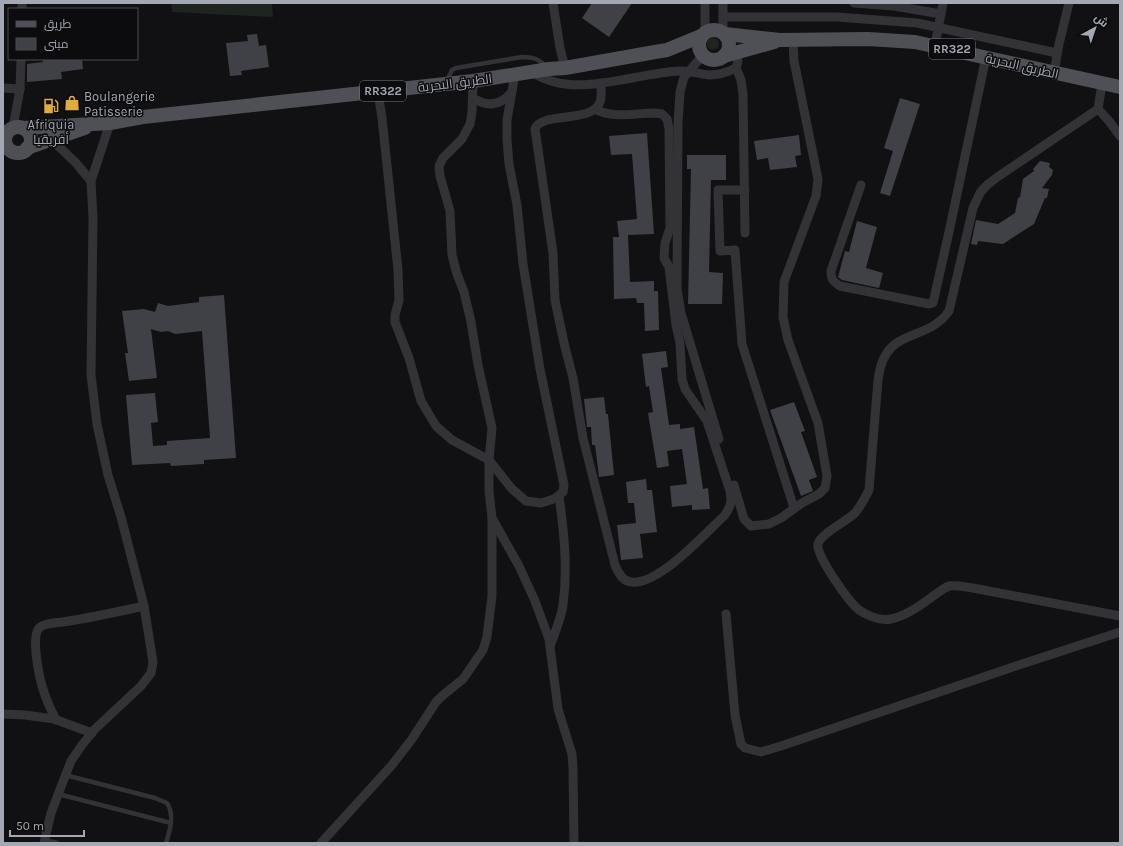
<svg xmlns="http://www.w3.org/2000/svg" width="1123" height="846" font-family="Karla,Cairo,sans-serif">
	<rect width="100%" height="100%" fill="#111113"/>
	<g fill="#1e251f">
		<polygon points="171,3 272,3 273,17 172,12"/>
		<circle cx="713" cy="44" r="6"/>
	</g>
	<g fill="#404146">
		<polygon points="592,3 632,3 609,37 582,18"/>
		<polygon points="257,34 259,46 266,45 269,67 241,71 242,75 230,76 226,43 248,41 247,35"/>
		<polygon points="43,59 82,59 83,69 61,72 62,79 27,82 27,64 43,62"/>
		<polygon points="900,98 920,104 890,196 880,193 893,151 884,148"/>
		<polygon points="647,133 654,234 628,235 630,282 654,281 654,291 658,291 659,330 645,331 644,303 637,303 636,298 614,299 613,237 619,237 617,221 637,219 632,154 611,155 609,136"/>
		<polygon points="799,135 801,155 795,156 797,167 770,170 768,158 757,160 754,141"/>
		<polygon points="687,155 726,155 726,180 711,180 709,272 723,273 722,304 688,304 691,169 687,169"/>
		<polygon points="1040,161 1050,163 1049,167 1053,170 1052,175 1042,188 1049,189 1047,198 1045,198 1034,224 1003,244 978,241 977,245 971,244 976,220 998,224 1015,213 1018,198 1020,197 1023,179 1034,171 1033,169"/>
		<polygon points="857,221 877,227 866,268 883,273 879,288 842,280 838,277 845,251 849,252"/>
		<polygon points="224,295 236,458 204,460 204,464 171,466 170,463 132,465 126,395 155,393 158,422 151,423 153,446 167,445 167,441 210,438 202,331 175,334 168,331 161,332 151,329 157,378 129,381 125,353 128,353 122,311 144,309 155,312 158,303 168,306 199,302 199,297"/>
		<polygon points="666,351 668,367 661,368 669,425 680,424 680,429 694,427 703,489 708,488 710,509 692,510 692,505 672,507 670,486 687,484 682,449 667,451 669,466 657,468 648,413 653,412 649,386 646,387 642,354"/>
		<polygon points="604,397 606,414 608,414 614,475 599,477 595,445 592,445 591,427 587,427 584,399"/>
		<polygon points="794,402 805,431 801,432 817,477 809,480 813,491 801,496 770,410"/>
		<polygon points="646,479 647,490 652,490 657,532 640,534 643,558 621,560 617,525 636,523 634,503 628,503 626,482"/>
	</g>
	<g fill="none" stroke-linecap="round" stroke-linejoin="round">
		<g stroke="#333337" stroke-width="4.5">
			<path d="M446,82L452,70L456,68L522,57C533,57 539,59 547,67"/>
			<path d="M65,775L155,798L167,803C175,815 170,830 166,843"/>
			<polyline points="58,794 171,823"/>
			<polyline points="45,840 57,843"/>
		</g>
		<g stroke="#333337" stroke-width="9">
			<polyline points="553,3 560,48 565,68"/>
			<polyline points="705,3 705,32"/>
			<polyline points="854,3 894,6 941,14"/>
			<polyline points="22,9 22,3"/>
			<polyline points="723,17 837,17 917,23 1057,53"/>
			<polyline points="723,32 723,3"/>
			<polyline points="935,45 943,3"/>
			<polyline points="703,55 684,77 680,92 678,123 677,289 681,313 719,439"/>
			<polyline points="736,68 741,80 743,94 745,233"/>
			<path d="M532,72C575,101 635,72 682,71C691,71 700,74 709,75C718,75 728,72 736,68L738,61L737,52"/>
			<polyline points="1054,73 1059,44 1069,3"/>
			<polyline points="473,81 472,112 470,124 462,139 443,158 439,166 440,176 450,211 452,255 457,274 464,292 471,322 478,365 492,428 489,460 489,491 492,518 519,566 535,601 549,639 558,709 572,754 573,768 574,843"/>
			<path d="M1102,84L1098,109L996,178L986,186L980,193L973,208L949,311C925,345 885,324 878,380L869,490C865,498 861,506 855,513C846,522 821,533 818,544C815,555 850,603 859,610C868,616 880,621 891,619C907,616 922,604 936,594C940,591 944,588 949,586C956,585 965,587 973,588L1120,616"/>
			<polyline points="3,88 20,89"/>
			<polyline points="378,92 382,118 398,270 399,300 395,315 395,322 409,358 421,401 436,426 452,440 489,460 512,489 526,501 541,503 554,499 563,492 564,485 540,369 523,264 517,205 509,164 507,140 507,120 515,74"/>
			<path d="M473,98C487,107 500,106 511,93"/>
			<path d="M595,109C613,119 635,113 655,113L662,114L667,119L669,129L670,228L665,243L664,258L669,267L676,325L680,343L682,379L685,389L707,421L730,491C732,502 731,507 724,516C706,532 651,595 625,580C620,576 617,570 615,565L583,438L573,378L564,343L555,300L553,253L535,129C542,111 592,124 600,102C602,97 601,89 601,83"/>
			<polyline points="1098,109 1109,121 1120,136"/>
			<polyline points="13,127 20,89 21,59"/>
			<polyline points="52,140 76,163 91,181"/>
			<path d="M861,185L831,271C831,279 833,282 840,286L929,304L933,303L949,232L986,57"/>
			<polyline points="745,190 718,190 720,251 735,250 742,344 794,508"/>
			<polyline points="734,485 744,519 751,526 769,524 781,518 802,503 819,494 825,488 827,476 818,423 788,340 783,317 784,282 816,196 818,179 794,61 793,40"/>
			<polyline points="726,614 735,715 741,744 745,748 761,752 781,746 1019,665 1120,632"/>
			<path d="M550,646C555,633 561,618 563,605C568,569 564,532 559,496"/>
			<polyline points="3,714 25,715 54,719 92,733"/>
			<path d="M56,720C51,710 46,700 43,689C39,677 31,637 39,628C44,623 56,623 63,622C90,618 117,612 144,606"/>
			<polyline points="44,843 51,813 71,761 82,745 95,729 141,686 151,673 153,662 144,606 121,517 108,475 97,424 91,375 93,218 91,181 110,123"/>
			<polyline points="321,843 392,765 412,739 436,702 442,696 463,679 483,650 487,637 492,596 492,519"/>
		</g>
		<g stroke="#4f5056" stroke-width="14">
			<circle cx="714" cy="45" r="15"/>
			<polyline points="725,34 780,40 868,39 915,42 1120,87"/>
			<polyline points="724,56 774,42"/>
			<circle cx="18" cy="140" r="13"/>
			<polyline points="23,128 110,123 143,117 473,81 549,69 565,68 655,52 667,50 701,36"/>
			<polyline points="27,148 85,128"/>
		</g>
	</g>
	<defs>
		<symbol id="shop-bare" viewBox="-9 -9 18 18"><path d="M-5-2.5h2.3a2.7 3.5 0 0 1 5.4 0H5L5.5 6h-11ZM-1.5-2.5h3a1.5 2.3 0 0 0-3 0Z" fill="#e2ac39" stroke="#0c0c0e" stroke-width="2.5" paint-order="stroke"/></symbol>
		<symbol id="fuel-bare" viewBox="-9 -9 18 18"><path d="M-5.5-6h7V0h2V4h1.3V-2.5L3-4.5l.8-.8L6-3V5H2.5V1h-1V6h-7ZM-4.2-4.7v3.2H.2V-4.7Z" fill="#e2ac39" stroke="#0c0c0e" stroke-width="2.5" paint-order="stroke"/></symbol>
	</defs>
	<g fill-rule="evenodd">
		<use href="#shop-bare" x="61" y="92" width="22" height="22"/>
		<use href="#fuel-bare" x="40" y="95" width="22" height="22"/>
	</g>
	<g text-anchor="middle" dominant-baseline="central" stroke-width="3" stroke-linejoin="round" paint-order="stroke">
		<g fill="#0c0c0e" stroke="#767981" stroke-width="1">
			<rect x="929" y="39" width="46" height="20" rx="3"/>
			<rect x="360" y="81" width="46" height="20" rx="3"/>
		</g>
		<g font-size="12" font-weight="bold" fill="#a4a8b2">
			<text x="952" y="49">RR322</text>
			<text x="383" y="91">RR322</text>
		</g>
		<g font-size="13" fill="#a4a8b2" stroke="#0c0c0e">
			<text transform="translate(1022 66) rotate(13)">الطريق البحرية</text>
			<text transform="translate(455 83) rotate(-7)">الطريق البحرية</text>
		</g>
		<g font-size="13" fill="#a4a8b2" stroke="#0c0c0e" text-anchor="start">
			<text x="84" y="96">Boulangerie<tspan x="84" dy="15">Patisserie</tspan></text>
			<text x="51" y="124" text-anchor="middle">Afriquia<tspan x="51" dy="15">أفريقيا</tspan></text>
		</g>
	</g>
	<rect width="1123" height="846" fill="none" stroke="#a4a8b2" stroke-width="8"/>
	<rect x="8" y="8" width="130" height="52" fill="#0c0c0e" stroke="#494a50"/>
	<rect x="16" y="21" width="20" height="6" fill="#4f5056" stroke="#494a50"/>
	<text x="44" y="28" font-size="12" fill="#a4a8b2">طريق</text>
	<rect x="16" y="38" width="20" height="12" fill="#404146" stroke="#494a50"/>
	<text x="44" y="48" font-size="12" fill="#a4a8b2">مبنى</text>
	<g transform="translate(1095 28) rotate(40)" stroke="#0c0c0e" stroke-width="3" paint-order="stroke">
	<path d="M0-3L7 15L0 10L-7 15Z" fill="#a4a8b2"/>
	<text y="-6" font-size="11" font-weight="bold" text-anchor="middle" fill="#a4a8b2">ش</text>
	</g>
	<path d="M10 830v6h74v-6" fill="none" stroke="#a4a8b2" stroke-width="2"/>
	<text x="16" y="830" font-size="12" fill="#a4a8b2" stroke="#0c0c0e" stroke-width="3" paint-order="stroke">50 m</text>
</svg>
